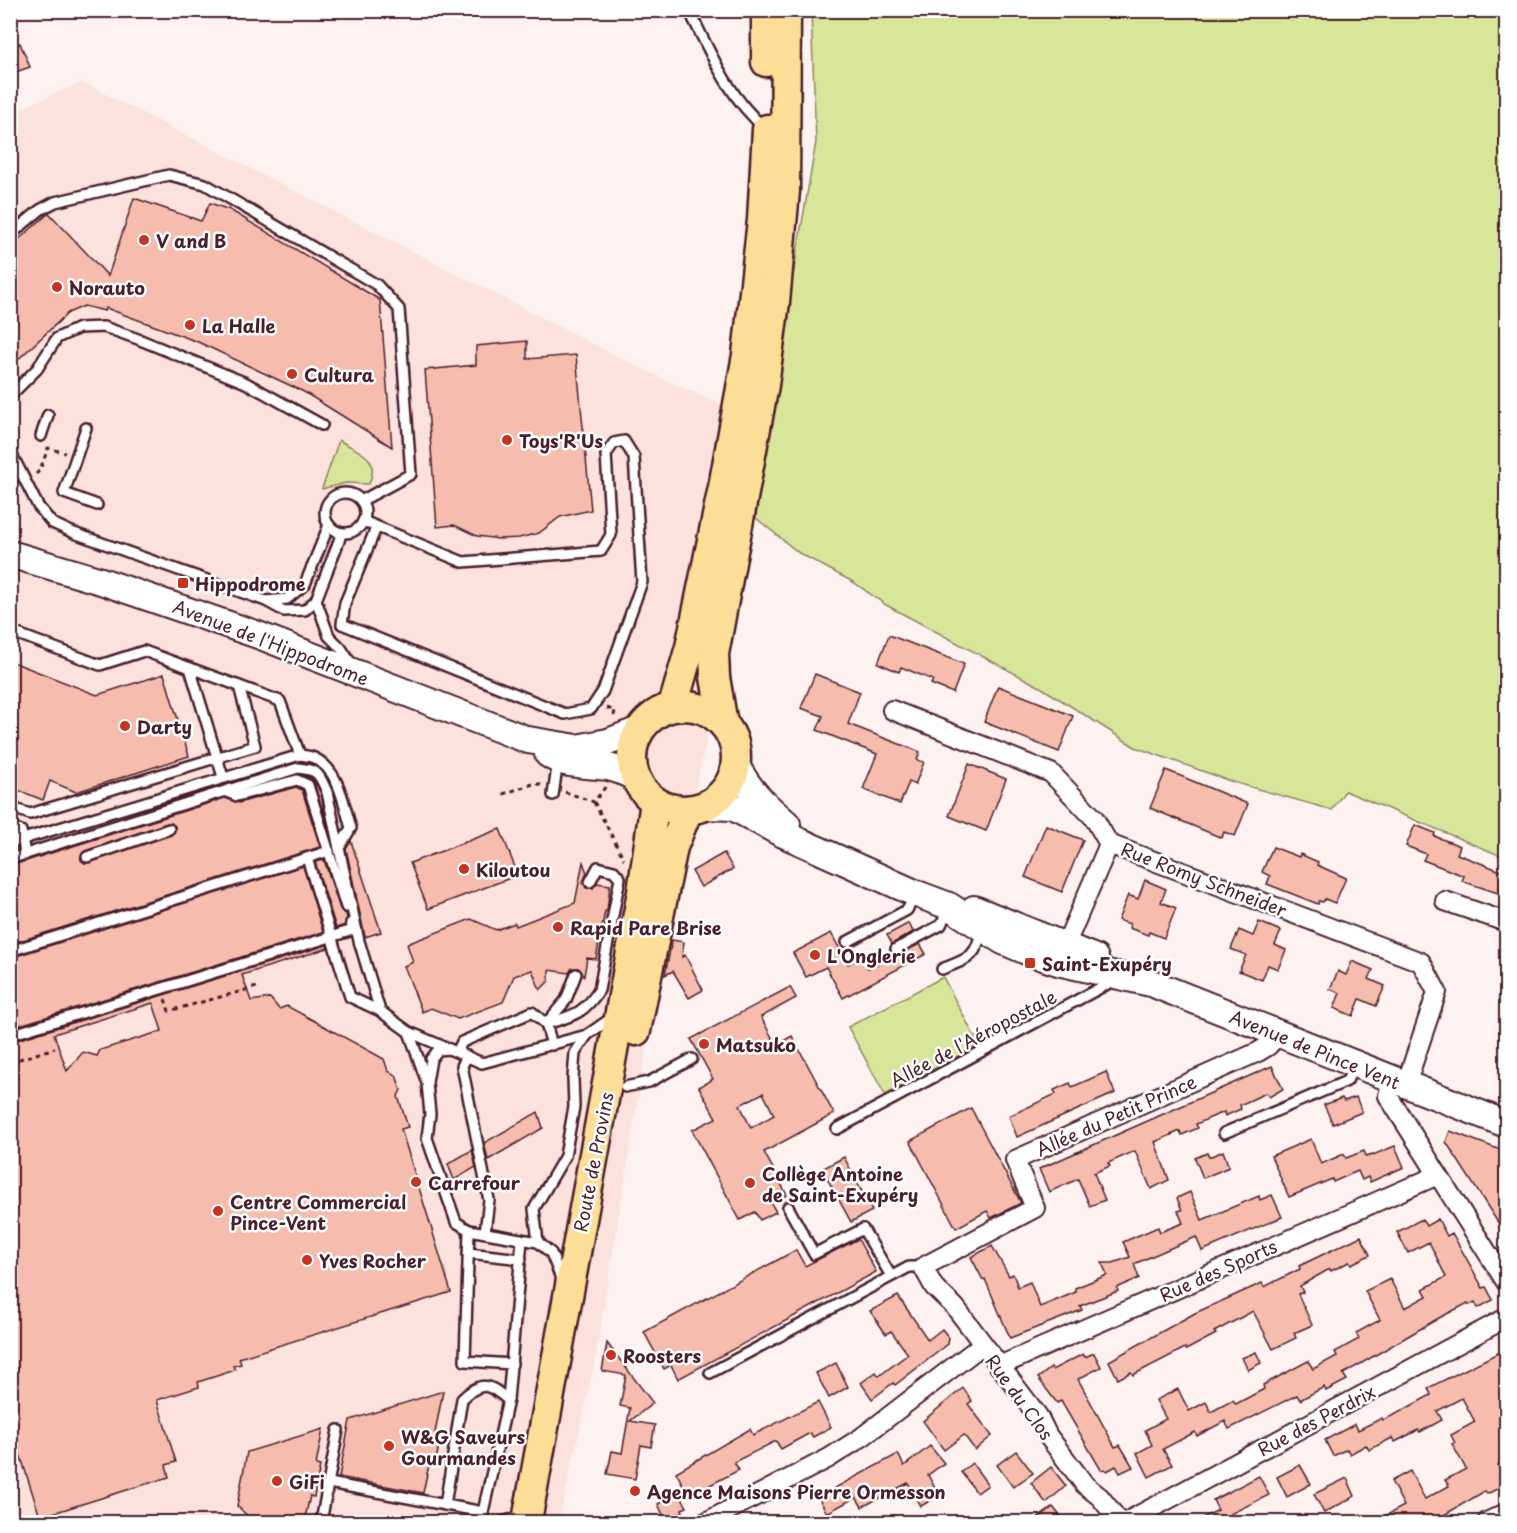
<svg xmlns="http://www.w3.org/2000/svg" width="1517" height="1533" font-family="'Playpen Sans',sans-serif">
	<rect width="100%" height="100%" fill="#fdf2ef"/>
	<filter id="ink" filterUnits="userSpaceOnUse"><feTurbulence type="fractalNoise" baseFrequency=".0167" numOctaves="2"/><feDisplacementMap in="SourceGraphic" scale="12" xChannelSelector="R" yChannelSelector="G"/><feConvolveMatrix kernelMatrix="1 2 1 2 8 2 1 2 1" color-interpolation-filters="sRGB"/></filter>
	<g filter="url(#ink)">
		<polygon fill="#fbe2dc" points="82,82 638,367 767,426 756,518 683,844 649,1034 595,1361 559,1522 11,1522 10,113"/>
		<g fill="#d8e699" stroke="#918262" stroke-width="1.5">
			<polygon points="811,11 1506,11 1506,858 1345,791 1332,810 1233,782 1135,747 1042,688 886,605 853,582 799,553 756,518 767,426 816,142"/>
			<path d="M339,440C359,453 381,455 369,484L346,483L322,489Z"/>
			<polygon points="943,977 979,1045 885,1095 848,1027"/>
		</g>
		<polygon fill="#8edfe6" stroke="#73929b" stroke-width="1.5" points="995,11 1041,11 1016,17"/>
		<g fill="#f6bcae" stroke="#4a1f2b" stroke-width="1.5" fill-rule="evenodd">
			<polygon points="20,43 30,67 10,74 10,47"/>
			<polygon points="134,198 201,221 210,203 230,210 380,300 392,447 304,392 198,342 106,308 105,311 84,306 68,313 10,367 10,247 49,213 108,276"/>
			<polygon points="527,341 527,359 576,355 591,510 560,517 539,533 519,538 499,539 477,536 454,525 437,527 425,370 476,365 476,346"/>
			<polygon points="889,635 964,664 953,693 931,684 933,680 901,667 899,672 878,663"/>
			<polygon points="10,661 97,695 164,674 189,756 76,792 50,781 43,800 10,787"/>
			<polygon points="815,674 860,692 848,724 920,752 917,760 924,762 915,785 909,782 900,804 863,789 877,754 817,730 823,716 801,708"/>
			<polygon points="998,686 1073,716 1059,752 984,722"/>
			<polygon points="969,764 1006,779 986,831 949,816"/>
			<polygon points="1166,770 1248,804 1235,836 1224,832 1222,838 1150,808"/>
			<polygon points="303,775 311,778 316,784 321,794 326,821 314,783"/>
			<path d="M296,787L302,790L320,847L10,944V866L225,798L239,803ZM167,823H171L175,826V831L171,835L89,863H85L81,860V855L85,851Z"/>
			<polygon points="1046,825 1083,840 1062,892 1025,877"/>
			<polygon points="1415,825 1435,833 1434,836 1460,846 1457,854 1506,873 1498,893 1462,881 1464,876 1423,860 1426,854 1406,846"/>
			<polygon points="500,829 518,875 428,909 410,863"/>
			<polygon points="351,841 381,932 365,937 346,849"/>
			<polygon points="1273,847 1299,857 1300,854 1318,862 1317,865 1346,878 1335,903 1325,899 1323,902 1319,901 1318,904 1267,884 1270,876 1262,872"/>
			<polygon points="724,853 733,869 701,887 692,871"/>
			<polygon points="324,860 340,909 346,914 347,918 345,925 336,928 315,862"/>
			<polygon points="583,862 587,873 583,882 586,888 593,888 597,883 610,885 607,911 605,911 596,959 587,958 584,976 578,968 572,968 569,973 549,970 549,981 540,990 532,970 514,976 503,1002 458,1019 431,1008 422,1012 404,966 413,962 407,944 471,919 496,930 515,923 516,926 575,903"/>
			<polygon points="303,866 323,932 10,1028 10,958"/>
			<polygon points="1145,880 1166,889 1161,902 1176,908 1164,938 1149,932 1148,935 1129,928 1130,924 1118,920 1128,895 1138,899"/>
			<polygon points="1259,922 1281,931 1275,945 1286,950 1278,969 1268,965 1262,980 1239,971 1246,955 1231,949 1239,930 1253,936"/>
			<polygon points="909,923 913,932 892,944 887,935"/>
			<polygon points="831,933 848,964 862,957 868,968 920,944 926,954 843,998 826,967 806,977 793,953"/>
			<polygon points="672,940 684,942 682,957 685,955 703,990 689,998 673,971 665,975"/>
			<path d="M327,945L328,948L242,975L251,1001L270,998L279,1009L287,1006L384,1059L388,1071L396,1075L401,1090L398,1096L408,1127L401,1129L451,1292L239,1358L241,1364L233,1366L235,1370L198,1382L199,1387L157,1400L176,1462L166,1465L169,1477L40,1517L19,1451L10,1454V1042ZM153,1003L162,1031L100,1050L97,1056L83,1052L67,1071L54,1034Z"/>
			<polygon points="1352,961 1373,970 1369,979 1385,986 1376,1006 1360,999 1353,1016 1334,1008 1340,993 1330,989 1338,971 1346,975"/>
			<path d="M790,987L796,998L761,1017L776,1045L792,1036L834,1114L764,1152L787,1195L771,1203L776,1212L760,1220L755,1212L740,1220L692,1130L716,1118L699,1087L713,1079L691,1039ZM763,1093L774,1115L751,1128L740,1105Z"/>
			<polygon points="1272,1066 1283,1089 1269,1097 1266,1093 1240,1105 1241,1109 1225,1116 1224,1112 1212,1117 1196,1124 1198,1128 1182,1135 1180,1131 1155,1142 1169,1180 1151,1189 1135,1151 1108,1163 1110,1166 1094,1173 1105,1200 1090,1206 1078,1179 1049,1192 1039,1169"/>
			<polygon points="1106,1072 1115,1093 1017,1137 1009,1116 1056,1094 1054,1090 1070,1083 1072,1087"/>
			<polygon points="1356,1097 1362,1112 1333,1124 1324,1105 1342,1098 1344,1101"/>
			<polygon points="971,1108 1021,1203 991,1218 987,1211 956,1228 910,1141"/>
			<polygon points="538,1112 543,1128 488,1160 484,1143"/>
			<polygon points="1450,1131 1506,1152 1506,1235 1446,1142"/>
			<polygon points="1311,1139 1321,1164 1344,1154 1346,1158 1364,1151 1366,1156 1373,1154 1373,1155 1395,1146 1404,1167 1370,1182 1368,1177 1362,1180 1358,1171 1333,1182 1332,1179 1289,1197 1271,1156"/>
			<polygon points="472,1150 476,1167 454,1180 448,1164"/>
			<polygon points="1223,1151 1229,1167 1203,1178 1195,1158 1207,1153 1209,1157"/>
			<polygon points="844,1157 872,1211 851,1222 822,1169"/>
			<polygon points="1190,1192 1202,1220 1259,1196 1260,1200 1272,1195 1282,1217 1202,1251 1196,1237 1134,1264 1139,1278 1117,1288 1118,1291 1080,1306 1082,1310 1010,1338 985,1279 983,1280 971,1257 992,1246 1009,1276 1013,1274 1018,1287 1030,1282 1040,1307 1076,1292 1075,1288 1107,1275 1102,1263 1113,1263 1130,1257 1123,1242 1158,1227 1160,1232 1183,1223 1178,1211 1182,1210 1177,1198"/>
			<polygon points="1422,1219 1426,1226 1438,1219 1447,1236 1452,1233 1483,1288 1486,1287 1493,1300 1478,1308 1475,1302 1469,1305 1468,1303 1439,1318 1343,1374 1347,1380 1326,1391 1324,1387 1300,1400 1297,1395 1229,1429 1225,1421 1197,1436 1195,1432 1163,1449 1172,1465 1149,1477 1137,1453 1152,1445 1145,1430 1166,1419 1156,1400 1178,1389 1189,1411 1206,1402 1211,1412 1233,1400 1236,1404 1264,1389 1263,1385 1308,1361 1313,1369 1337,1356 1335,1352 1359,1339 1356,1333 1380,1320 1365,1291 1390,1279 1405,1308 1427,1296 1423,1289 1446,1277 1429,1242 1408,1253 1397,1232"/>
			<polygon points="1361,1236 1370,1255 1351,1264 1349,1262 1331,1271 1330,1269 1326,1271 1300,1286 1303,1292 1298,1294 1312,1325 1294,1333 1296,1338 1273,1349 1253,1311 1214,1332 1216,1334 1186,1350 1185,1348 1133,1375 1131,1372 1118,1379 1109,1361 1195,1313 1262,1283 1264,1287 1300,1269 1299,1266"/>
			<polygon points="858,1239 876,1272 678,1379 671,1365 664,1369 644,1332 796,1250 805,1266"/>
			<polygon points="898,1296 928,1340 942,1329 949,1338 948,1344 895,1385 893,1383 872,1399 861,1383 876,1372 879,1376 908,1354 891,1331 886,1334 870,1311"/>
			<polygon points="607,1343 653,1403 630,1421 655,1425 651,1447 641,1445 635,1479 607,1474 612,1451 622,1453 630,1408 620,1406 626,1375 602,1371"/>
			<polygon points="1506,1349 1506,1461 1498,1465 1506,1480 1499,1484 1501,1487 1487,1494 1485,1491 1432,1522 1374,1522 1404,1506 1391,1481 1410,1471 1425,1499 1449,1486 1445,1480 1466,1469 1452,1444 1455,1443 1451,1435 1475,1422 1462,1398 1437,1411 1442,1420 1420,1432 1418,1430 1395,1442 1392,1438 1369,1450 1366,1445 1350,1454 1347,1449 1333,1456 1325,1440 1355,1424 1358,1430 1382,1418 1383,1420 1396,1414 1431,1395 1428,1388"/>
			<polygon points="1256,1352 1261,1363 1248,1370 1242,1358"/>
			<polygon points="1094,1353 1101,1367 1078,1379 1115,1447 1120,1445 1133,1467 1120,1473 1116,1466 1107,1471 1105,1469 1101,1470 1061,1401 1057,1403 1038,1378 1051,1368 1052,1370 1083,1354 1085,1357"/>
			<polygon points="836,1363 848,1387 829,1398 816,1373"/>
			<polygon points="963,1388 972,1401 968,1404 992,1436 975,1450 964,1435 944,1450 923,1421"/>
			<polygon points="443,1391 435,1433 441,1434 436,1461 430,1460 423,1493 339,1477 350,1420"/>
			<polygon points="818,1402 831,1427 813,1437 810,1433 781,1449 776,1441 734,1462 739,1470 689,1496 676,1472 750,1429 753,1435"/>
			<polygon points="323,1429 316,1465 320,1466 314,1497 310,1496 304,1522 254,1522 237,1506 247,1452"/>
			<polygon points="930,1446 944,1463 928,1475 939,1496 921,1506 908,1483 862,1507 856,1497 827,1513 818,1497 898,1454 904,1466"/>
			<polygon points="1016,1451 1033,1473 1013,1487 997,1465"/>
			<polygon points="972,1463 988,1485 977,1493 961,1472"/>
			<polygon points="1300,1465 1311,1484 1287,1497 1277,1477"/>
			<polygon points="1051,1467 1066,1486 1046,1503 1031,1483"/>
			<polygon points="1259,1476 1269,1495 1230,1514 1235,1522 1195,1522 1218,1510 1213,1500"/>
			<polygon points="1347,1478 1355,1496 1324,1513 1314,1494"/>
			<polygon points="679,1492 687,1507 682,1509 683,1512 666,1521 658,1504"/>
			<polygon points="1053,1507 1065,1522 1033,1522"/>
		</g>
		<g fill="none" stroke-linecap="round" stroke-linejoin="round">
			<defs>
				<g id="service">
					<path d="M689,10C710,52 729,98 765,128"/>
					<polyline points="10,235 40,210 55,202 169,175 205,184 377,285 399,309 411,474 361,501"/>
					<polyline points="10,396 37,369 57,338 79,328 104,327 138,339 246,383 322,425"/>
					<polyline points="86,428 64,493 97,505"/>
					<polyline points="41,436 48,415"/>
					<polyline points="10,451 38,506 52,523 74,533 266,601 284,611 305,610 316,600"/>
					<circle cx="345" cy="513" r="20"/>
					<polyline points="363,521 463,562 601,551 611,535 606,454 614,443 624,441 634,457 642,582 603,691 591,709 565,714 342,624 345,603 376,528"/>
					<polyline points="341,533 339,541 316,600 329,636 341,648 352,665"/>
					<polyline points="266,601 287,599 305,584 329,525"/>
					<polyline points="10,631 100,665 144,651 280,701 300,755"/>
					<polyline points="190,668 223,777"/>
					<polyline points="227,792 237,796 297,780 308,785 346,907"/>
					<polyline points="553,795 558,761"/>
					<polyline points="10,807 30,814 255,746 239,686"/>
					<polyline points="10,827 21,831 25,855"/>
					<path d="M10,843L300,755C305,756 310,756 314,758C339,769 344,805 351,828L339,848"/>
					<polyline points="87,857 169,829"/>
					<polyline points="307,858 350,997 380,1011"/>
					<path d="M10,859L298,768C319,770 319,774 327,792L359,941L380,1011L409,1032L482,1063L587,1035L613,1017"/>
					<polyline points="847,942 907,910 915,896"/>
					<polyline points="896,949 941,925 948,909"/>
					<polyline points="10,951 329,851"/>
					<path d="M942,969C967,959 977,958 981,930"/>
					<path d="M576,974L566,1000L546,1024C572,1016 584,1014 599,990L620,878L614,871L598,867L590,882"/>
					<polyline points="409,1032 427,1083 430,1114 427,1138 456,1222 469,1230 538,1242 551,1253 562,1281"/>
					<polyline points="10,1035 353,930 351,923"/>
					<polyline points="457,1052 462,1042 532,1012 546,1024 552,1045"/>
					<polyline points="467,1056 462,1066 489,1200 485,1232"/>
					<polyline points="427,1082 431,1059 438,1050 449,1049"/>
					<polyline points="625,1087 649,1082 692,1059"/>
					<polyline points="837,1129 1113,981"/>
					<polyline points="1224,1133 1347,1081 1354,1065"/>
					<polyline points="788,1207 814,1254 863,1229 891,1276"/>
					<polyline points="469,1230 465,1361 512,1364"/>
					<polyline points="538,1242 534,1209 565,1156 574,1107 573,1078 575,1053 587,1035"/>
					<polyline points="468,1253 521,1259"/>
					<polyline points="710,1373 909,1267 923,1267"/>
					<polyline points="329,1483 483,1512 483,1522"/>
					<path d="M445,1505L462,1399C482,1380 489,1384 508,1400"/>
					<polyline points="483,1512 508,1400 522,1240"/>
					<polyline points="321,1522 338,1430"/>
					<polyline points="503,1522 525,1515"/>
				</g>
				<g id="minor">
					<polyline points="892,710 1051,773 1094,818 1109,844 1421,962 1437,992 1406,1084"/>
					<polyline points="1445,901 1506,922"/>
					<polyline points="1065,946 1109,844"/>
					<polyline points="1392,1079 1388,1096 1506,1282"/>
					<polyline points="999,1366 1438,1175"/>
					<polyline points="706,1522 829,1458 862,1437 982,1345"/>
					<polyline points="1120,1522 1100,1497 1085,1485 1048,1436 1038,1416 955,1307 934,1287 923,1267 1035,1208 1015,1160 1258,1052 1268,1046 1278,1035"/>
					<polyline points="1126,1522 1506,1318"/>
					<polyline points="1487,1522 1506,1513"/>
				</g>
				<g id="secondary">
					<polyline points="10,554 101,581 258,635 528,740 577,748 608,742 639,730"/>
					<path d="M548,754C566,767 587,764 608,767C618,769 626,773 635,777"/>
					<path d="M736,765C749,791 765,805 787,824"/>
					<polyline points="705,806 733,807 781,833 917,894 949,906 1003,941 1031,953 1058,962 1151,983 1506,1124"/>
					<polyline points="974,909 1095,958"/>
				</g>
				<g id="primary">
					<polyline points="766,10 766,62"/>
					<polyline points="673,706 690,647 723,487 747,355 762,220 767,129"/>
					<circle cx="684" cy="758" r="52"/>
					<polyline points="723,724 715,677 714,654 764,385 775,302 785,191 786,10"/>
					<polyline points="636,1031 673,847 688,810"/>
					<polyline points="529,1522 528,1515 642,892 655,801"/>
				</g>
			</defs>
			<use href="#service" stroke="#4a1f2b" stroke-width="14"/>
			<use href="#minor" stroke="#4a1f2b" stroke-width="22"/>
			<use href="#secondary" stroke="#4a1f2b" stroke-width="30"/>
			<use href="#primary" stroke="#4a1f2b" stroke-width="33"/>
			<g stroke="#4a1f2b" stroke-width="3" stroke-dasharray="4.5 4.5" stroke-linecap="butt">
				<polyline points="36,474 40,470 48,448 65,453"/>
				<polyline points="10,498 18,491"/>
				<polyline points="607,708 615,711 613,719"/>
				<polyline points="565,792 594,802 606,786"/>
				<polyline points="503,794 536,783 541,785"/>
				<polyline points="594,802 624,859"/>
				<polyline points="165,999 169,1011 257,987"/>
				<polyline points="10,1062 55,1048"/>
			</g>
			<use href="#service" stroke="#fff" stroke-width="9"/>
			<use href="#minor" stroke="#fff" stroke-width="18"/>
			<use href="#secondary" stroke="#fff" stroke-width="26"/>
			<use href="#primary" stroke="#fcde96" stroke-width="28"/>
		</g>
	</g>
	<g fill="#c8321e" stroke="#fff" stroke-width="2">
		<circle cx="144" cy="240" r="6"/>
		<circle cx="57" cy="287" r="6"/>
		<circle cx="190" cy="325" r="6"/>
		<circle cx="292" cy="374" r="6"/>
		<circle cx="507" cy="440" r="6"/>
		<rect x="177" y="577" width="12" height="12" rx="3"/>
		<circle cx="125" cy="726" r="6"/>
		<circle cx="464" cy="869" r="6"/>
		<circle cx="558" cy="927" r="6"/>
		<circle cx="815" cy="955" r="6"/>
		<rect x="1024" y="957" width="12" height="12" rx="3"/>
		<circle cx="704" cy="1044" r="6"/>
		<circle cx="416" cy="1182" r="6"/>
		<circle cx="750" cy="1183" r="6"/>
		<circle cx="218" cy="1211" r="6"/>
		<circle cx="307" cy="1260" r="6"/>
		<circle cx="611" cy="1355" r="6"/>
		<circle cx="389" cy="1446" r="6"/>
		<circle cx="277" cy="1481" r="6"/>
		<circle cx="635" cy="1491" r="6"/>
	</g>
	<g text-anchor="middle" dominant-baseline="central" stroke-width="5" stroke-linejoin="round" paint-order="stroke">
		<g font-size="18" font-weight="bold" fill="#4a1f2b" stroke="#fff" text-anchor="start">
			<text x="156" y="240">V and B</text>
			<text x="69" y="287">Norauto</text>
			<text x="202" y="325">La Halle</text>
			<text x="304" y="374">Cultura</text>
			<text x="519" y="440">Toys'R'Us</text>
			<text x="195" y="583">Hippodrome</text>
			<text x="137" y="726">Darty</text>
			<text x="476" y="869">Kiloutou</text>
			<text x="570" y="927">Rapid Pare Brise</text>
			<text x="827" y="955">L'Onglerie</text>
			<text x="1042" y="963">Saint-Exupéry</text>
			<text x="716" y="1044">Matsuko</text>
			<text x="762" y="1173">Collège Antoine<tspan x="762" dy="21">de Saint-Exupéry</tspan></text>
			<text x="428" y="1182">Carrefour</text>
			<text x="230" y="1201">Centre Commercial<tspan x="230" dy="21">Pince-Vent</tspan></text>
			<text x="319" y="1260">Yves Rocher</text>
			<text x="623" y="1355">Roosters</text>
			<text x="401" y="1436">W&amp;G Saveurs<tspan x="401" dy="21">Gourmandes</tspan></text>
			<text x="289" y="1481">GiFi</text>
			<text x="647" y="1491">Agence Maisons Pierre Ormesson</text>
		</g>
		<g font-size="18" fill="#4a1f2b" stroke="#fff">
			<text transform="translate(271 642) rotate(21)">Avenue de l'Hippodrome</text>
			<text transform="translate(1204 879) rotate(21)">Rue Romy Schneider</text>
			<text transform="translate(973 1038) rotate(-28)">Allée de l'Aéropostale</text>
			<text transform="translate(1315 1049) rotate(22)">Avenue de Pince Vent</text>
			<text transform="translate(1116 1115) rotate(-24)">Allée du Petit Prince</text>
			<text transform="translate(593 1162) rotate(-79)">Route de Provins</text>
			<text transform="translate(1218 1270) rotate(-24)">Rue des Sports</text>
			<text transform="translate(1020 1397) rotate(54)">Rue du Clos</text>
			<text transform="translate(1316 1420) rotate(-28)">Rue des Perdrix</text>
		</g>
	</g>
	<rect width="1517" height="1533" fill="none" stroke="#fff" stroke-width="36"/>
	<rect x="18" y="18" width="1481" height="1497" fill="none" stroke="#4a1f2b" stroke-width="2" filter="url(#ink)"/>
</svg>
